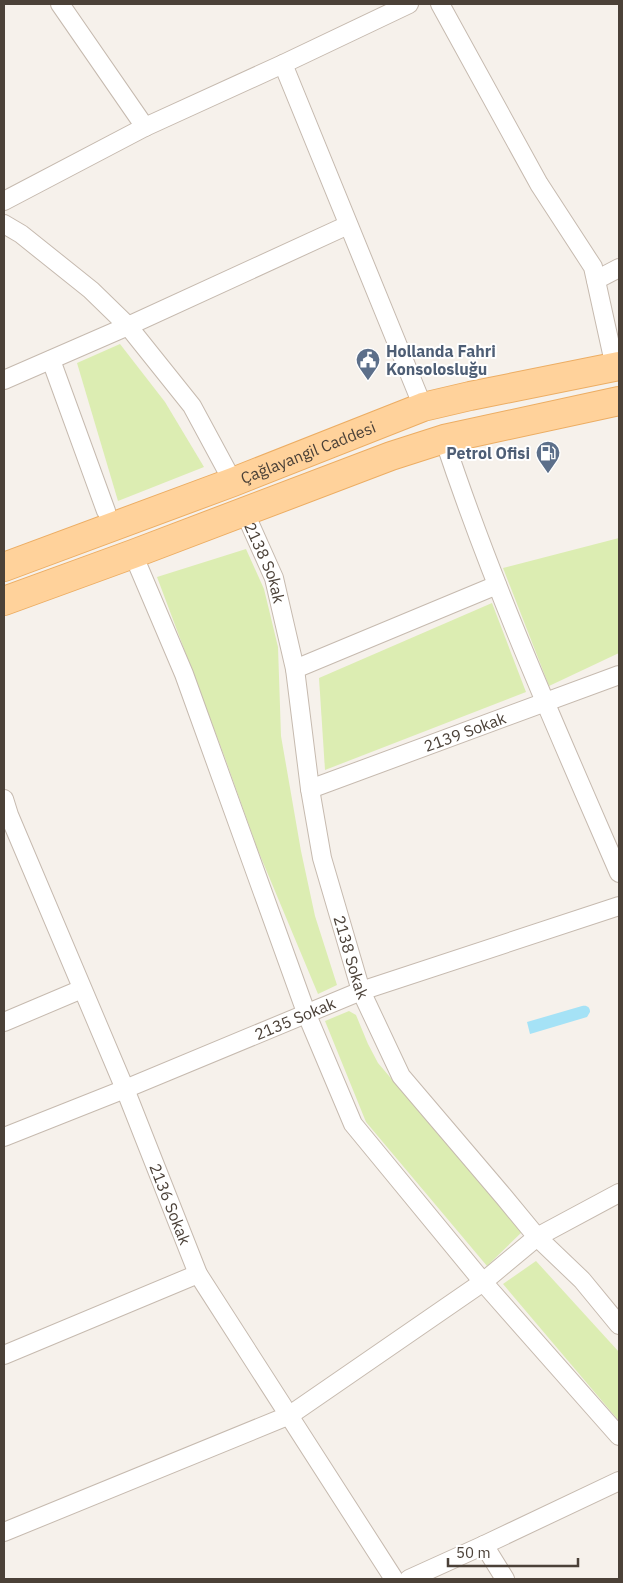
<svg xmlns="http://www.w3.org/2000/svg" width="623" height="1583" font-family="'IBM Plex Sans',sans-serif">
	<rect width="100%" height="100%" fill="#f6f1eb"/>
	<g fill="#dcedb2">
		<polygon points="120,344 165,402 204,467 118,501 77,363"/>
		<polygon points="619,538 619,653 549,686 503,568"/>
		<polygon points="246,549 264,589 278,647 281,736 301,851 315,916 337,985 318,994 257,848 225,758 157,577"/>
		<polygon points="492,603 526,692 325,770 319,678"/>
		<polygon points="349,1011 356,1015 368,1044 378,1063 522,1232 487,1266 366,1122 325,1021"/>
		<polygon points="536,1261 619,1352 619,1421 503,1284"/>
	</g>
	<path fill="#a5e2f6" d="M582,1006C587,1005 590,1007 590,1012L587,1017L530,1034L527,1022Z"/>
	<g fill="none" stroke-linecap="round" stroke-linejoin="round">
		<defs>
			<g id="minor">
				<polyline points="60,4 145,127"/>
				<polyline points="440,4 539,184 593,267 615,367"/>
				<polyline points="283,64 423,407"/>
				<polyline points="4,201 145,127 283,64 409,4"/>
				<polyline points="4,224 21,234 91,290 128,326 192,406 233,482"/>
				<polyline points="596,280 619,268"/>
				<polyline points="51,360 106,511"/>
				<polyline points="4,380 128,326 348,225"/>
				<path d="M444,439C493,587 557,730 619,873"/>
				<path id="s1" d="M244,511L274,578L295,669L310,789L322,858L361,991L401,1076L504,1197L537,1237L582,1280L619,1325"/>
				<polyline points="133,554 184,674 307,1015 353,1124 483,1282 619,1436"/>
				<polyline points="295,669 497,585"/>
				<path id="s2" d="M310,789L619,675"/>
				<path id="s3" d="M4,799L9,815L125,1089L198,1274L394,1579"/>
				<polyline points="4,1022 82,989"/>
				<path id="s4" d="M4,1137L125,1089L361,991L619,906"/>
				<polyline points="4,1355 198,1274"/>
				<polyline points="4,1532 290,1415 483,1282 537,1237 619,1193"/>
				<polyline points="484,1545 505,1579"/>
				<polyline points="409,1579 484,1545 619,1481"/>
			</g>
			<g id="primary">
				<path id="s5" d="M4,567L233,482L423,407L470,396L619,366"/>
				<polyline points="4,601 133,554 391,456 444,439 619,401"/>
			</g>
		</defs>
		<use href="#minor" stroke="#c6baaf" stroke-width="20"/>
		<use href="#primary" stroke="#ecad63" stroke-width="30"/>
		<use href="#minor" stroke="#fff" stroke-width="18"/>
		<use href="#primary" stroke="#ffd29b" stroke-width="28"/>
	</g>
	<defs>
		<symbol id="civic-pin" viewBox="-11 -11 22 30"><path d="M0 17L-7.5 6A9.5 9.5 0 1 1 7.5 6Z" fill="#5c6f8a" stroke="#fff"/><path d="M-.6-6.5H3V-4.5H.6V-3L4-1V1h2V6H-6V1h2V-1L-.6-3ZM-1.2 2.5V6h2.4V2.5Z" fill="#fff"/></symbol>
		<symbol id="fuel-pin" viewBox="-11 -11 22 30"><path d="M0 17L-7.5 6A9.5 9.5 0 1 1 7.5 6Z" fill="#5c6f8a" stroke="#fff"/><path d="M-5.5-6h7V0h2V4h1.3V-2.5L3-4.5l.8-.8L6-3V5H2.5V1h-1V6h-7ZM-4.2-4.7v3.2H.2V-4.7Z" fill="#fff"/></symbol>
	</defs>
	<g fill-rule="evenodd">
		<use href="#civic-pin" x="354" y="346" width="28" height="38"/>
		<use href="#fuel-pin" x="534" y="439" width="28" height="38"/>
	</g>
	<g text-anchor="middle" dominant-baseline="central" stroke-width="4" stroke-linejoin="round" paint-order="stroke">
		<g font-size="16" font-weight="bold" fill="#4e5e75" stroke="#fff" text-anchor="start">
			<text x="386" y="351">Hollanda Fahri<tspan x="386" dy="18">Konsolosluğu</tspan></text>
			<text x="530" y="453" text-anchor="end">Petrol Ofisi</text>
		</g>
		<g font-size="16" fill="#4b4138" stroke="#fff">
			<text stroke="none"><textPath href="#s5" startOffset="325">Çağlayangil Caddesi</textPath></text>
			<text stroke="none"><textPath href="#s1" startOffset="56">2138 Sokak</textPath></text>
			<text stroke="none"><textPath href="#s2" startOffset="165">2139 Sokak</textPath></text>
			<text stroke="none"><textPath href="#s1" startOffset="461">2138 Sokak</textPath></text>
			<text stroke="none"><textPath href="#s4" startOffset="314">2135 Sokak</textPath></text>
			<text stroke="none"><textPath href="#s3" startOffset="438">2136 Sokak</textPath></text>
		</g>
	</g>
	<rect width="623" height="1583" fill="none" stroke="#4b4138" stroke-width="10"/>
	<path d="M448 1558v8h130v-8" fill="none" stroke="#4b4138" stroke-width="2.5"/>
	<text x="456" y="1558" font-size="15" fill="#4b4138" stroke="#ffffff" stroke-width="4" paint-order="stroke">50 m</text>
</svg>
